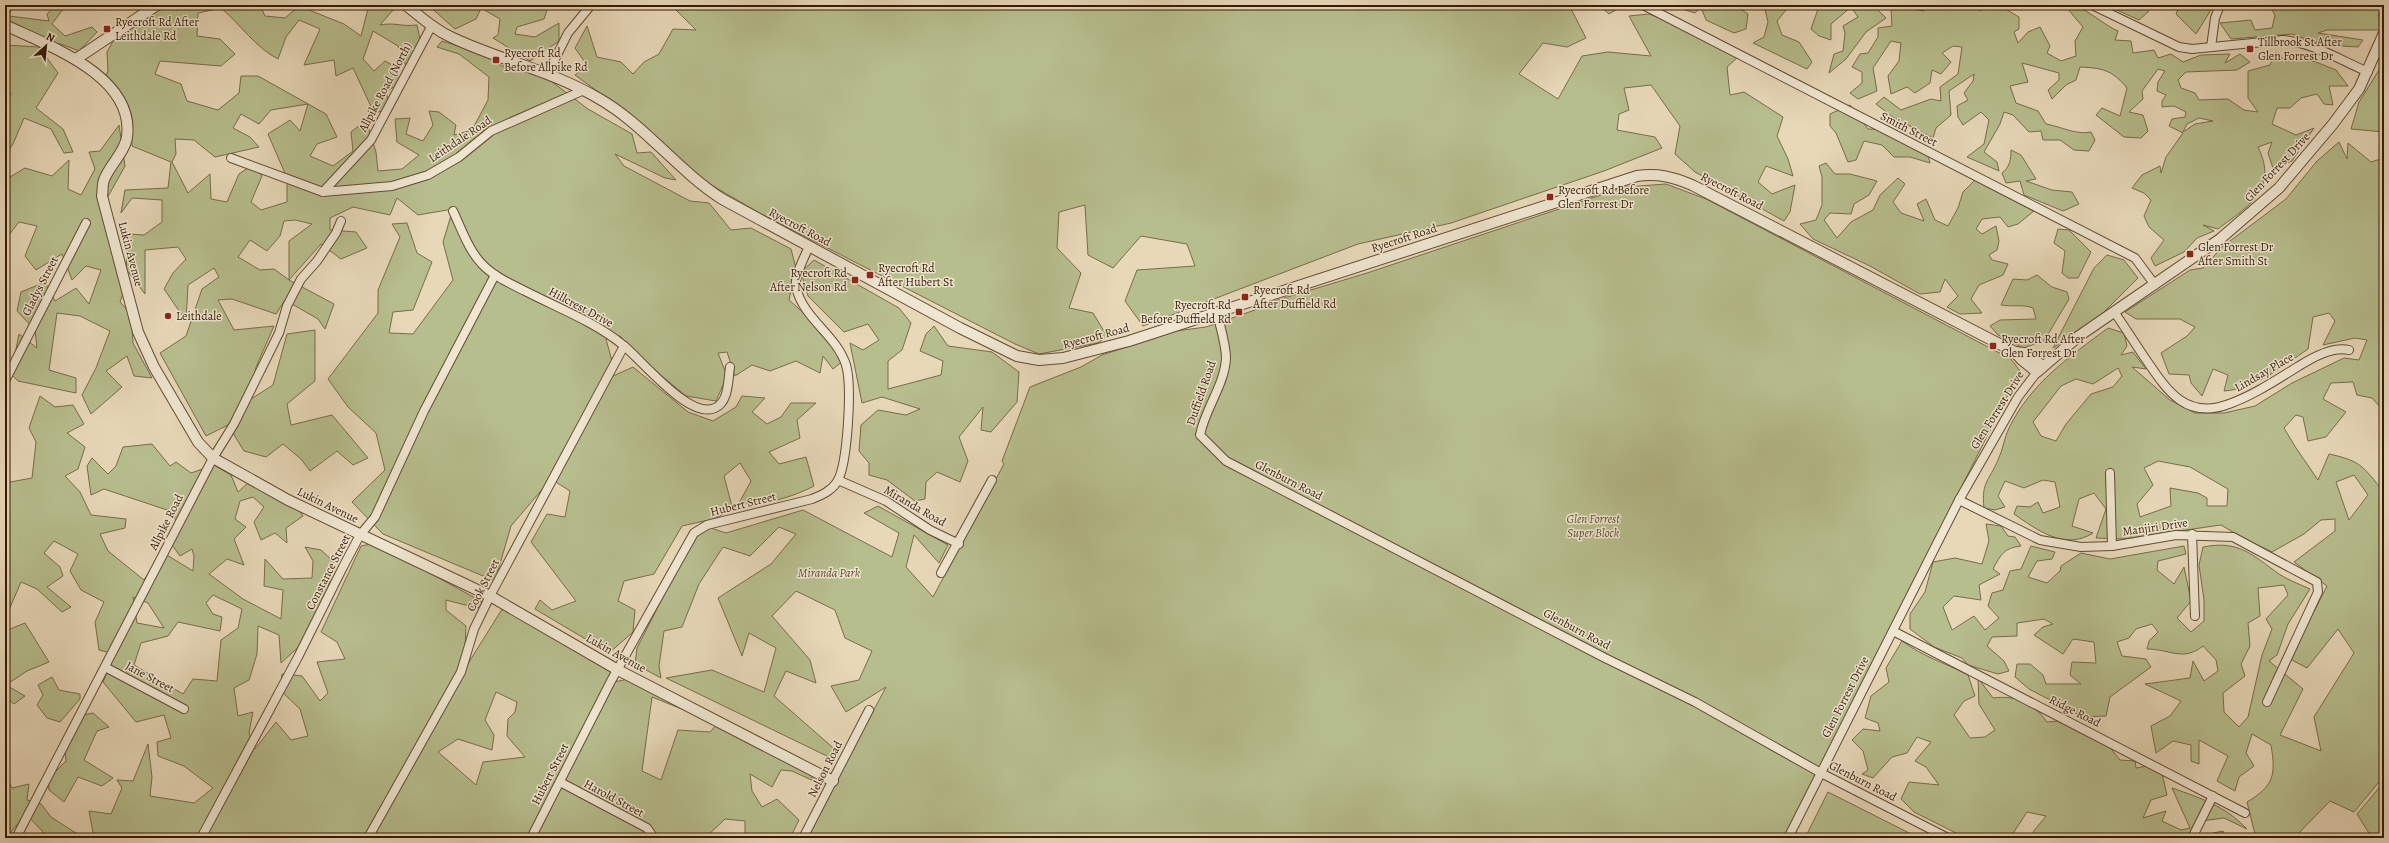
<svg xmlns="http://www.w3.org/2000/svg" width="2389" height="843" font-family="Alegreya,serif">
	<rect width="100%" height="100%" fill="#e7d8b8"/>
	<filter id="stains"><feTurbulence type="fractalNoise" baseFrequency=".005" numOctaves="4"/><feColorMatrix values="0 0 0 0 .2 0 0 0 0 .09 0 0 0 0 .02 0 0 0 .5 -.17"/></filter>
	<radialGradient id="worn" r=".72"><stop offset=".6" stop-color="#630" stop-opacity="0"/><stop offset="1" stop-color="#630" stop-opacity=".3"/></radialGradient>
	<g fill="#b7be8e" stroke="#786c49" fill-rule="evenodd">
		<polygon points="5,5 12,5 9,16 49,21 47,14 56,5 60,5 63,9 52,24 65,36 92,27 97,32 79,51 61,44 52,44 5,21"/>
		<path d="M164,5H260L265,16L285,18L299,6L344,24L361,36L369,5H390L393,10L380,25C395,22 401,27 417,25L420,39L408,71L398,46L373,31L363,59L374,71L385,61L396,67L401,82L386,92L391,109L374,113L353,68L336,76L334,60L304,65L320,29L299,20L286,37L278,59C256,48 240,24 221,8L198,13L197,36L220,39L235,54L221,66L160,61L155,74L181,84L187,101L218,110L239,93L241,76H258L326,114L337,137L317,144L310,156L333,166L353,151L351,132L366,120L376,152L378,171L402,169L419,155L397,142L395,119L410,118L406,134L423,141L433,125L429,111L439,112L456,125L454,135L472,130L488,100L489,77L459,54L437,47L442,41L481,53L502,66L535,69L588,109L632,134L637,153L651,152L676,180L665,178L615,154L624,166L690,201L709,203L731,230L751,228L791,249L796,268L789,300L815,323L844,360L833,369L823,356L820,373L796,361L770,371L752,365L735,376L727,352L718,353L727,376L716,401L686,396L645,362L620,336L606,339L612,361L602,381L633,367L688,412L713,421L736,407L742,396L765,398L752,412L767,424L781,417L791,403H816L797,420L800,438L769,452L779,464L806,457L814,486C791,498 765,505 739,503L751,481L740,463L724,476L733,510L713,519L682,526L654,574L624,581L618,601L635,610L633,632L609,653L535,609L540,600L552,610L576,601L531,542L547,514L565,517L570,491L551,479L511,526L495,581L383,534L352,502L385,470L376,433L348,407L328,379L378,313V290L400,237L392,224L407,223L417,253L432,262L413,310L393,312L389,333L413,334L453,280L443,242L453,209L418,215L397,198L390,215L353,207L330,218V230L356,232L367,248L341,259L321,244L289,280L334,304L325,329L318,319L285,300L276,314L232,299L218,300L234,330L274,326L256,367L251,399L273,385L287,334L315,330V381L287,404L291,425L332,415L368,458L353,465L337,451L310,471L301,459L283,444L266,457L244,451L228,425L206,436L160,353L186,336L202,289L219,277L214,268L188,285L186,321L164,289L173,273L186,259L178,247L145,250V294L126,269L129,234L144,235L162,222V200L132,198L121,213L125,190L168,188L171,162L132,146L131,114L117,89L105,78L108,71L107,52L123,23L137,20ZM308,104L300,131L290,120L268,134L287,178V202L261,210L251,202L262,176L255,163L239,174L227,202L211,199L210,174L188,193L172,162L176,154L175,139L194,140L215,157L259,147L250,137L233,128L241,114L259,124L271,110ZM295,220L312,224L289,241V280L274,269L260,270L238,257L250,240L267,251L280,236L284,221Z"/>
		<polygon points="428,5 565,5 570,10 548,7 544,19 517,27 515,34 535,37 559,23 559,41 530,61 493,38 498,35 500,19 481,8 476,19 455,29"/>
		<polygon points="671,5 1569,5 1586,38 1567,47 1543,43 1519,74 1558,99 1582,56 1608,52 1651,56 1629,16 1649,14 1722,42 1738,57 1727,67 1730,95 1744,92 1783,117 1777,136 1788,159 1793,176 1766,166 1758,182 1772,194 1795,185 1790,212 1784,221 1695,172 1675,154 1680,126 1651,85 1624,88 1629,110 1619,114 1617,130 1655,137 1662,148 1604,171 1451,223 1358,244 1143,326 1125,301 1137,270 1195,266 1187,244 1141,236 1113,268 1088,255 1085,205 1059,212 1057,248 1081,273 1069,308 1093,313 1107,336 1098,343 1039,354 1015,344 763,215 701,179 604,96 575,75 587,65 575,48 587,26 597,57 621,62 633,74 644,62 659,54 673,29 696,30"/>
		<polygon points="1599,5 1624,5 1609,14"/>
		<polygon points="1676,5 1734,5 1748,14 1746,29 1734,33 1706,20 1701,7 1695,13 1676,7"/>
		<polygon points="1764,5 1790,5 1777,21 1782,35 1799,42 1812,62 1807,69 1753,43 1764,37 1768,22"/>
		<polygon points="1815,5 1873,5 1886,18 1866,32 1846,59 1829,73 1834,54 1843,51 1845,33 1843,26 1858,17 1851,7 1831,24 1831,40 1819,36 1811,29 1818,9"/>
		<path d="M1892,5H1903L1907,8L1924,11L1921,5H1978L1979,11C1996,0 2003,8 2019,17V29L2014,32L2018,43L2028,32L2040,27L2050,46L2047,53L2061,61L2076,56L2075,41L2083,27L2067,8L2070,5C2083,5 2103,25 2118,31L2115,40L2131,41L2133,53L2154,50L2158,58L2171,54L2183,62L2201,55L2230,54L2225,63L2240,54L2250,62L2237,70L2186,72L2178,80L2181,88L2195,93L2199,100L2228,99L2244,110L2258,112L2248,98V71L2270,65L2276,52L2286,62L2293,56L2316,62L2336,70L2348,86H2329L2333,105L2324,104L2317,94L2301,98L2290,108H2277L2272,124L2296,135L2314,128L2292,161L2273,168L2268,153L2272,142L2258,147C2279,190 2248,206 2218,229L2203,225L2214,231L2197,238L2184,252L2155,266L2151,258L2164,240L2149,227L2144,216L2151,200L2144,193L2132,188L2142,175L2160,166L2161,173L2166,157L2183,133L2169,126L2172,119L2185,117L2186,112L2174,106L2162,107V101L2166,95L2157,91L2158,82L2165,71L2158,69L2142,91L2143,99L2129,112L2143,115L2148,131L2141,138L2124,137L2096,115L2102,108L2120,116L2127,88C2112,70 2103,68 2080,67L2076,80L2066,85L2052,99L2048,90L2059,80V73L2022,63L2028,82L2010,86L2016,103L2038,111L2046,124C2062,127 2076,135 2091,132L2095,140L2089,151L2074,150L2060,140H2043L2041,131L2029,132L2013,115L2004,112L2000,124L1984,152L1997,162L1999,171L1967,157L1984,144L1989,120L1981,112L1963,125L1958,117L1957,106L1968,100L1964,93L1973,81L1974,74L1949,91L1951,115L1936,128L1933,138L1894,118L1876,104L1884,97L1901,110L1931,99L1941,101L1940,87L1958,74L1962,47L1953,46L1942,53L1951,62L1941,74L1932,70L1930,83L1915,93L1907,87L1891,94L1888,76L1899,61L1901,43L1891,41L1873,68L1877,91L1858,99L1850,93L1862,83V72L1852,67L1860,54L1868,53L1878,37V28L1892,26L1891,9ZM2199,118L2213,121L2195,124L2183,132L2187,124Z"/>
		<polygon points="2106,5 2149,5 2148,12 2139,20"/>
		<polygon points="2180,5 2214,5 2196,34 2176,14"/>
		<polygon points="2269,5 2384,5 2378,15 2384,30 2327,30 2318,33 2363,40 2358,47 2325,45 2292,34 2231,39 2220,23 2251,20 2255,30 2272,28 2275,15"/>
		<polygon points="5,45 39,47 58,73 36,108 63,129 73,152 64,153 51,129 24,118 13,144 5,156 5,107 11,93 5,92"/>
		<polygon points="2384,55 2384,132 2351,129 2359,102 2379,70"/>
		<polygon points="1850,105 1868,129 1895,130 1926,150 1930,163 1910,157 1894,157 1882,145 1864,141 1856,160 1848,162 1836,133 1830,126 1830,114"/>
		<polygon points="119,125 125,166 101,209 124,291 120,302 131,314 133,343 152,378 134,376 127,356 106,371 122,387 91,414 82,395 96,368 110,331 80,316 57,313 49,370 76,378 76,393 18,381 11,374 19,334 37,348 35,330 17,311 21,292 45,282 55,301 76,288 89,304 101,270 86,266 72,280 62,254 36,270 25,256 37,226 19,222 5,240 5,180 25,168 52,176 69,160 68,189 81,195 95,169 89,152 100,151"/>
		<path d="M2339,142L2347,159L2348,143L2371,162L2384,158V411L2372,398L2357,395L2353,382L2331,383L2323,399L2346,412L2326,437L2308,441L2303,417L2296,415L2284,428L2296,448L2318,480L2329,454C2362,461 2363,467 2384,492V776L2354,812L2330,801L2294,838H2256L2247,802C2274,786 2276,775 2271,745L2252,734L2246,753L2254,766L2239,777L2235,791L2217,781L2228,756L2199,740V764L2191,761V745L2173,741L2156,753L2151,726L2170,716L2181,701L2145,684L2190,678L2193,661L2204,681L2218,671L2216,660L2203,646C2183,662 2170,649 2147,649L2149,641L2158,632L2152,624L2136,629L2129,638L2117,642L2122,656L2146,659L2151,667L2110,697L2106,716L2083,717L2029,689L2015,677L2017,664H2030L2043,675L2046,684H2081L2070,675L2072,662L2096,663L2094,642L2073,639L2063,654L2034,635L2043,627L2053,624L2044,619L2017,623V636L1992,637L1987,646L2004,661L2009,671L1998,674L1968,665L1962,658L1934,647L1910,629V614L1925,592L1933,562L1955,558L1982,564L1989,541L1986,524L2001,526L2008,536L2015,537L2021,546C2004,548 2001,554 1993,569L2000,574L1979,585L1981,600L1954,596L1943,607L1952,630L1974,616L1985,630L1999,618L1988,606L1992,593L2003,590L2010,571L2021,569L2031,546L2055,552L2052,559L2037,561L2028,577L2047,583L2060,571L2061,566L2081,553L2110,559L2184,546L2186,554L2158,561L2157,570L2174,584L2184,567L2191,601L2177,618L2191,632L2204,621V600L2199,565L2203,547C2239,540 2251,554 2279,574C2288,580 2299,584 2310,589L2288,624L2277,655L2269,661L2303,689L2280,735L2321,751L2314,717L2354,653L2338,629L2307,668L2290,659L2327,586L2294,562L2335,531V519L2321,520L2304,534L2272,552L2243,538L2221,525L2123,539L2096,538L2106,509L2094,493L2079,499L2072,526L2093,533C2065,551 2037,530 2014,514L2017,506L2030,507L2038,502L2043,513L2060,507L2055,482L2043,480L2024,488L2005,481L1998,496L2005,507L1995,510L1984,508C1981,482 1989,481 1998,460C2003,450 2004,438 2009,428C2031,383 2069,357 2108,328L2124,333L2127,346L2121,355L2133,352L2146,369L2132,367L2170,400L2195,413H2224L2255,406L2292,383L2344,358L2359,360L2367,340L2355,338L2323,345L2335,321L2329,313L2313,317L2308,349C2283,366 2255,389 2224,391L2228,375L2213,369L2202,396L2191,383L2189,375L2169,374L2161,353L2187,336L2195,327L2180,319H2136L2125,312L2190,270L2203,268L2222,247L2286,199L2317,161ZM2118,368L2122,376L2113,387L2091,394L2066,424L2056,441L2041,436L2033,422L2061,386L2076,379L2093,384ZM2158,461L2190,467L2228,489L2227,506H2207V498L2198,493L2170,488L2171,506L2140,517L2137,504L2153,485L2144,468ZM2354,475L2368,495L2349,520L2336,482ZM2284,585L2288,595L2266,619L2272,629L2262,655L2248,717L2239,727L2224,712L2223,693L2245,676L2241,664L2250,646L2248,623L2260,616L2258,588Z"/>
		<path d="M2011,150L2021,155L2036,179L2026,181L2052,190L2072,192L2079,204L2063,211L2024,195L2020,181L2006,183L2002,173C2010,167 2011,159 2011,150Z"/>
		<polygon points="1826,163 1835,174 1850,174 1877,181 1869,195 1854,204 1851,214 1830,213 1824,220 1837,238 1851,222 1873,210 1880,195 1898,178 1905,184 1893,202 1901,213 1924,221 1917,204 1926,199 1935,220 1948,226 1958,208 1963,192 1976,179 2034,211 2018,224 2008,227 2000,217 1982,219 1976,229 1982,234 1996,226 1999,241 1997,250 1989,255 1992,260 2008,264 2003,275 1979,285 1971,299 1982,313 1960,314 1947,307 1958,296 1945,279 1940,292 1920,294 1870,266 1813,239 1800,224 1816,220 1822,205 1822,177 1819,166"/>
		<polygon points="1666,184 1706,199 2011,359 2020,371 1784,838 806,838 886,687 846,712 831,686 859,680 872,651 845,638 835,610 796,591 772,616 810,660 816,683 786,671 774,696 839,753 833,759 666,678 712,670 764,692 776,648 749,633 742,656 718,598 771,564 796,534 779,527 750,556 723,547 699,584 682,627 664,631 659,666 661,678 635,664 637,648 691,542 708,527 726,533 803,510 892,557 899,533 864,513 878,506 948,545 939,563 914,535 906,567 933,597 1004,464 1002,461 1030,387 1081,367 1102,355 1176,331 1206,327 1255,310 1261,305 1367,273 1625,187"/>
		<polygon points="2058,229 2069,230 2091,252 2078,278 2068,278 2062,273 2065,251 2054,243"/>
		<polygon points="2107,255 2124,260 2138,278 2101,315 2053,348 2094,268"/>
		<polygon points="814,260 899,308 911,323 902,350 888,361 888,389 941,375 943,361 920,351 926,334 934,326 948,346 992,352 1019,372 1017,402 991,432 981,430 983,407 959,437 968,461 960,482 937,472 926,482 925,499 915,501 887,480 869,475 869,463 859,451 861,425 878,410 906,415 920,409 882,397 862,403 850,343 863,350 879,340 868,324 844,332 808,296 801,272"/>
		<path d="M2037,275L2052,287L2067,292L2069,299L2044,341L2023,348L1998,335L1990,326L2000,320L2036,319L2033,308C2023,304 2012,307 2001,305L2013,279L2027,280Z"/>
		<path d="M40,396L55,407L73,405L84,424L67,433L85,447L78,469L65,476L80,492L91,515L126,519L125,528L100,534L108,551L144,580L162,552L193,571L194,556L192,549L180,556L167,538L180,526L170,511L104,489L91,495L87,466L92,458L108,474L116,466L123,447L152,444L170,466L176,462L191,473L214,465L231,475L238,492L248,483L290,507L299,510L303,516L286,528L287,543L275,533L261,540L254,522L264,507L253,497L240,501L235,519L246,527L234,539L244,565L227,559L209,574L243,599L281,619L283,590L264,586L265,559L283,579L312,578L313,561L305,547L321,550L334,562L325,600L305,641L281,663L279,635L258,626L257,654L249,680L234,688L238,716L253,712L249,733L255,749L276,722L291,740L308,736L300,709L280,690L282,674L302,676L320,701L328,693L317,662L345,659L337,642L321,632L361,546L375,543L488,605L477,608L446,600V610L466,626L464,670L504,606L611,666L609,683L633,678L694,714L652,697L642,771L661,780L678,730L710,732L720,721L798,764L818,783L792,771L781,770L772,787L750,774L752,791L762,807L777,799L799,820L790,838H745V821L725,819L705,838H94L89,811L111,814L122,788L117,780L133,781L148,744L152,777L150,796L194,803L213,788L184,766L158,756L157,742L171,738L164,715L136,722L103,682L115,654L99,650L95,622L104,602L81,590L70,571L78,554L54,541L44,553L60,567L63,576L47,587L71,607L62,612L37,589L21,582L6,617L5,626V483L32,478L36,442L29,428ZM213,595L242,609L238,628L221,640L217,681L193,679L183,694L134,665L141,643L168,636L178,622L220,631L222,617L213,614L206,603ZM133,597L148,603L164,628L137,623ZM496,692L517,702L515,712L508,719L507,736L525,757L483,762L476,785L438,752L458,739L492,750L494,735L485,720Z"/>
		<polygon points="25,623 49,662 27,671 6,685 25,696 14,704 5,697 5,631"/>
		<path d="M1902,641C1922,656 1945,663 1968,675L1975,696L1964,701L1954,715L1970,738L1985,737L1995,730L1979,704L1978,678L1993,698C2016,695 2033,702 2047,722L2058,721L2108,745L2120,760L2135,761L2136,768L2148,766L2162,773L2167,795L2151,800L2143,818L2166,811L2162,821L2181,830L2190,828L2172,788C2201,798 2225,806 2247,829L2224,818L2201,821L2199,836L2223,831L2227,838H2033V832L2046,816L2027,812L2010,838H1966L1914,812L1901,799L1909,782L1939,785L1926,767L1915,761L1931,742L1917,737L1907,753L1892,757L1873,778L1862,774L1868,770L1863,751L1852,740L1863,729L1880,731L1878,723L1865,718L1871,696L1889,682L1886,668Z"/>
		<polygon points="52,677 59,690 80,694 80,699 60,722 47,718 37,705 43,695 38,685"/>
		<polygon points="93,713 109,727 97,731 84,760 113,778 102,786 78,777 64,802 49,790 48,779 66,761 65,746 74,717"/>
		<polygon points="5,774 12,788 29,784 27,800 41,804 51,817 79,835 67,838 37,838 43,832 26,814 6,838"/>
		<polygon points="2384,782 2384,838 2372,838 2357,814"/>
		<polygon points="1828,792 1919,838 1805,838"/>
	</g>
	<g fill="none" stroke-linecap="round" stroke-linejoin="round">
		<polyline stroke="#71796c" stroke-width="2" points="5,832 14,836"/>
		<defs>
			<g id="minor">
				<polyline points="1643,5 2135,258 2155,285"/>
				<path d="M2092,5L2179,47L2192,49L2283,40C2314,43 2340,60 2368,72"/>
				<polyline points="2211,47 2215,18 2220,5"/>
				<polyline points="548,73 568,33 591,5"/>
				<polyline points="231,158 323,192 392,186 428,175 459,157 491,131 584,90"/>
				<polyline points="323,192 371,140 432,25"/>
				<path d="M453,211C461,228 469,251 482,264C493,276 511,284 525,291C558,308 595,322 623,345C641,359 689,420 715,408C729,402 728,380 730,367"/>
				<path d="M1217,312C1220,327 1226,344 1226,358C1225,384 1205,409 1200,435L1226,461L1605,658L1695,702L1821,773L1948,838"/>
				<path d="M2115,313C2126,329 2136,345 2147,361C2168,392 2187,420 2229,404C2254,395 2276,380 2299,366C2313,357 2333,346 2349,350"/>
				<polyline points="5,381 86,223"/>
				<polyline points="2110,473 2112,546"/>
				<polyline points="838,480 886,501 930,530 959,544"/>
				<polyline points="1959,500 2040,540 2081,547 2112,546 2176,535 2233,537 2317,582 2318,592 2267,702"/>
				<polyline points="2192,534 2195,616"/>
				<polyline points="941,573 992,480"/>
				<polyline points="1893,631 2245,813"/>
				<polyline points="105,667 184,709"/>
				<polyline points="560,782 647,828 654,838"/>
				<polyline points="16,838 213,458 234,424 279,333 287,306 301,279 317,261 336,233 341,221"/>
				<polyline points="201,838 298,657 343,567 360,535 375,517 424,411 495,275"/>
				<polyline points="368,838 461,672 474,629 490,596 624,346"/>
				<path d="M531,838L611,681L694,533L707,525L812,499C822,495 831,491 837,482C848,464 852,385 846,365C836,334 803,319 796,287C794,275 805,257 809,246"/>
				<polyline points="803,838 869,710"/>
				<polyline points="1788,838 1959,500 2018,397 2037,372"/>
				<polyline points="2192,838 2213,796"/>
			</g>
			<g id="tertiary">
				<path d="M406,5C421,17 435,30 453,38C500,60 552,71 598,98C644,124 677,170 722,199L960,328L1017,356L1039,360L1063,358L1129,341L1637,176C1658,173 1673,177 1692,185L2015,352L2024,353L2043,366"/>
				<path d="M5,25C49,46 135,76 127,137C125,152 109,166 104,180C102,185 103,191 102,196L138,332L154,367L198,442L213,458L288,500L490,596L618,670L833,781"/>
				<polyline points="76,59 157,5"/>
				<polyline points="2015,352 2021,359 2037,372 2079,336 2220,239 2279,188 2333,124 2359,89 2384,33"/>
			</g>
		</defs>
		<use href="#minor" stroke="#644a31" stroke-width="10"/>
		<use href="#tertiary" stroke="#644a31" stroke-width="12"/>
		<use href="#minor" stroke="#efe6d1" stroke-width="8"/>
		<use href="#tertiary" stroke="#efe6d1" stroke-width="10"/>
	</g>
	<g fill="#8f2418" stroke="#efe6d1" stroke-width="1.5">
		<rect x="103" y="25" width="8" height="8" rx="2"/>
		<rect x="2246" y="45" width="8" height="8" rx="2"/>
		<rect x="492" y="56" width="8" height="8" rx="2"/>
		<rect x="1546" y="193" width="8" height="8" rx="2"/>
		<rect x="2186" y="250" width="8" height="8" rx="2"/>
		<rect x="866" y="271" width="8" height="8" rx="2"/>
		<rect x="851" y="276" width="8" height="8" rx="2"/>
		<rect x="1241" y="293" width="8" height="8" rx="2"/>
		<rect x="1235" y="308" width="8" height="8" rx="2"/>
		<circle cx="168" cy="316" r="4"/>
		<rect x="1989" y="342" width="8" height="8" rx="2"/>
	</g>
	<g text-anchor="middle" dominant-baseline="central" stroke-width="3" stroke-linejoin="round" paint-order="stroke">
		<g font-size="12" fill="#381a04" stroke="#efe6d1" text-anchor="start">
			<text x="115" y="22">Ryecroft Rd After<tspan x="115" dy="14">Leithdale Rd</tspan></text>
			<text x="2258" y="42">Tillbrook St After<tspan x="2258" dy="14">Glen Forrest Dr</tspan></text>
			<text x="504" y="53">Ryecroft Rd<tspan x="504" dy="14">Before Allpike Rd</tspan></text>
			<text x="1558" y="190">Ryecroft Rd Before<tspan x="1558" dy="14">Glen Forrest Dr</tspan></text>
			<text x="2198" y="247">Glen Forrest Dr<tspan x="2198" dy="14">After Smith St</tspan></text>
			<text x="878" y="268">Ryecroft Rd<tspan x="878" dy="14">After Hubert St</tspan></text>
			<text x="847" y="273" text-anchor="end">Ryecroft Rd<tspan x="847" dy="14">After Nelson Rd</tspan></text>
			<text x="1253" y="290">Ryecroft Rd<tspan x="1253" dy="14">After Duffield Rd</tspan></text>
			<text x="1231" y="305" text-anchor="end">Ryecroft Rd<tspan x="1231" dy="14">Before Duffield Rd</tspan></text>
			<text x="176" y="316">Leithdale</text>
			<text x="2001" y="339">Ryecroft Rd After<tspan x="2001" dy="14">Glen Forrest Dr</tspan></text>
		</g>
		<g font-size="12" fill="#381a04" stroke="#efe6d1">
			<text transform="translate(385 87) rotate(-62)">Allpike Road (North)</text>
			<text transform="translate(1909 129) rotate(27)">Smith Street</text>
			<text transform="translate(460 139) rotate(-34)">Leithdale Road</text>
			<text transform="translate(2277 167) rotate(-47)">Glen Forrest Drive</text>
			<text transform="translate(1732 191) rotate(27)">Ryecroft Road</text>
			<text transform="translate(800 227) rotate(28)">Ryecroft Road</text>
			<text transform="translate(1404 238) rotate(-18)">Ryecroft Road</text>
			<text transform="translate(131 254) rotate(75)">Lukin Avenue</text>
			<text transform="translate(40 286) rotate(-63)">Gladys Street</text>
			<text transform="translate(581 307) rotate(28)">Hillcrest Drive</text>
			<text transform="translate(1096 336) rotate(-15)">Ryecroft Road</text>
			<text transform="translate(2264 372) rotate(-30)">Lindsay Place</text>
			<text transform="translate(1201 393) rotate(-71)">Duffield Road</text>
			<text transform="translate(1997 410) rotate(-58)">Glen Forrest Drive</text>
			<text transform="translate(1289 480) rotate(27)">Glenburn Road</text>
			<text transform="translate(743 504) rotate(-14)">Hubert Street</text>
			<text transform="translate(328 505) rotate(26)">Lukin Avenue</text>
			<text transform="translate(915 506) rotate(30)">Miranda Road</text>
			<text transform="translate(166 522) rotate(-63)">Allpike Road</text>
			<text transform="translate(2155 527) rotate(-8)">Manjiri Drive</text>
			<text transform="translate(328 572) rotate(-63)">Constance Street</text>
			<text transform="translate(483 585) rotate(-63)">Cook Street</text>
			<text transform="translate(1577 629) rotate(28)">Glenburn Road</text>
			<text transform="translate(616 653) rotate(29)">Lukin Avenue</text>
			<text transform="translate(150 677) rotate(28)">Jane Street</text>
			<text transform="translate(1845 697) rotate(-63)">Glen Forrest Drive</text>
			<text transform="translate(2075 711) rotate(27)">Ridge Road</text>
			<text transform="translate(825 769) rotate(-63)">Nelson Road</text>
			<text transform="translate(550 774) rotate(-63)">Hubert Street</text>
			<text transform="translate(1863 781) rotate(27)">Glenburn Road</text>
			<text transform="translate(614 798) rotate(28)">Harold Street</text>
		</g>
		<g font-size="12" font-style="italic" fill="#5e4b2d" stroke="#efe6d1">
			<text x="1593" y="519">Glen Forrest<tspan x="1593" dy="14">Super Block</tspan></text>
			<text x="829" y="573">Miranda Park</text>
		</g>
	</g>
	<rect width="2389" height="843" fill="none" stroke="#e7d8b8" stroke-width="20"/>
	<rect x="6" y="6" width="2377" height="831" fill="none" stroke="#381a04" stroke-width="2"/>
	<rect x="10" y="10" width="2369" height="823" fill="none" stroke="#381a04"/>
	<g transform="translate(46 46) rotate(27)" stroke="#efe6d1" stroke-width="3" paint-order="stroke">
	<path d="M0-3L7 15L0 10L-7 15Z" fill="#381a04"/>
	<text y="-6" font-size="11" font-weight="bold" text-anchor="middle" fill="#381a04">N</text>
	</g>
	<rect width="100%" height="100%" filter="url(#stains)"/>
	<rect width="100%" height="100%" fill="url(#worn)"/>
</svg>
